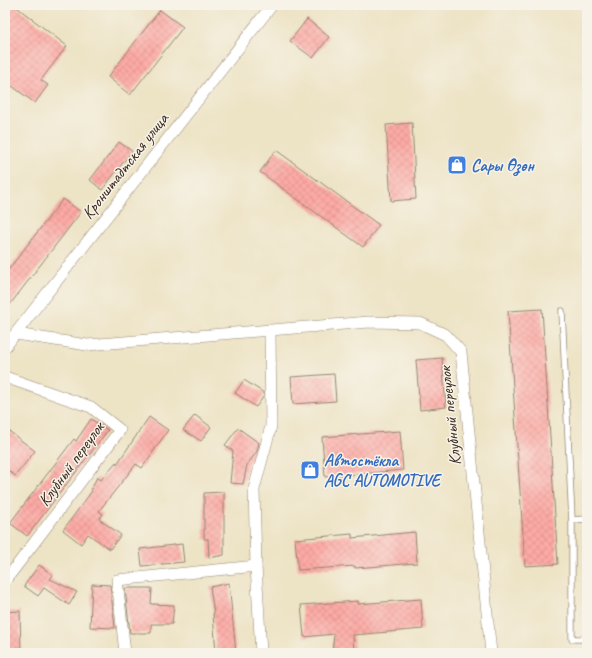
<svg xmlns="http://www.w3.org/2000/svg" width="592" height="658" font-family="Caveat,sans-serif">
	<defs>
		<pattern id="building-cross-hatch" width="8" height="8" patternUnits="userSpaceOnUse"><rect width="8" height="8" fill="#fdaaa5"/><path d="M0 0l8 8M0 8l8-8" fill="none" stroke="#da928e"/></pattern>
	</defs>
	<rect width="100%" height="100%" fill="#f7f3e8"/>
	<filter id="ink" filterUnits="userSpaceOnUse"><feTurbulence type="fractalNoise" baseFrequency=".025" numOctaves="2"/><feDisplacementMap in="SourceGraphic" scale="8" xChannelSelector="R" yChannelSelector="G"/><feConvolveMatrix kernelMatrix="1 2 1 2 8 2 1 2 1" color-interpolation-filters="sRGB"/></filter>
	<filter id="wash" filterUnits="userSpaceOnUse"><feTurbulence type="fractalNoise" baseFrequency=".012" numOctaves="4" result="noise"/><feDisplacementMap in="SourceGraphic" scale="16" xChannelSelector="R" yChannelSelector="G"/><feGaussianBlur stdDeviation="0.9" result="paint"/><feColorMatrix in="noise" values="0 0 0 0 0 0 0 0 0 0 0 0 0 0 0 0 0 1.4 0 .05"/><feComposite in="paint" operator="in"/></filter>
	<g filter="url(#wash)">
		<rect width="100%" height="100%" fill="#ede3c5"/>
		<g id="blocks">
			<g fill="url(#building-cross-hatch)">
				<polygon points="5,5 14,5 67,46 41,80 48,85 35,103 5,81"/>
				<polygon points="160,10 183,27 130,95 108,77"/>
				<polygon points="307,19 329,37 313,58 290,41"/>
				<polygon points="412,123 416,199 391,201 386,125"/>
				<polygon points="119,142 132,151 102,190 90,180"/>
				<polygon points="276,150 379,225 363,247 260,172"/>
				<polygon points="63,199 81,212 5,311 5,274"/>
				<polygon points="542,309 558,564 525,566 508,311"/>
				<polygon points="442,358 446,407 420,410 416,360"/>
				<polygon points="334,374 336,401 293,404 291,377"/>
				<polygon points="244,380 264,393 264,396 256,407 235,393"/>
				<polygon points="195,415 211,427 201,441 183,430"/>
				<polygon points="149,417 168,430 142,468 136,464 99,511 103,514 99,519 121,535 110,549 88,534 81,544 63,530 92,491 91,490 97,477 101,480 116,462 117,464"/>
				<polygon points="91,419 108,430 27,536 10,523 74,439 76,441"/>
				<polygon points="5,428 35,451 15,476 5,468"/>
				<polygon points="238,428 259,443 257,451 247,465 243,484 230,483 233,451 225,445"/>
				<polygon points="400,431 403,470 325,477 322,437"/>
				<polygon points="224,492 224,555 209,558 208,539 204,539 204,493"/>
				<polygon points="415,532 417,563 355,568 355,566 298,570 295,539 352,534 352,538"/>
				<polygon points="182,544 184,562 142,566 140,549"/>
				<polygon points="39,565 53,575 50,579 77,592 69,605 44,588 38,596 24,586"/>
				<polygon points="229,583 236,653 216,653 213,614 214,614 210,587"/>
				<polygon points="92,584 110,585 115,628 90,627"/>
				<polygon points="125,588 152,588 151,604 174,605 172,624 151,624 151,633 130,633"/>
				<polygon points="421,599 423,629 353,635 354,653 332,653 334,634 304,637 301,605 358,601 358,604"/>
				<polygon points="20,611 21,653 5,653 5,612"/>
			</g>
		</g>
	</g>
	<g filter="url(#ink)">
		<use href="#blocks" fill-opacity="0" stroke="#948672" stroke-width="1"/>
		<g fill="none" stroke-linecap="round" stroke-linejoin="round">
			<defs>
				<g id="lane">
					<polyline points="562,311 572,520 572,639 587,639"/>
					<polyline points="572,520 587,519"/>
				</g>
				<g id="street">
					<polyline points="16,334 87,345 369,322 420,323 446,335 461,352 491,653"/>
					<polyline points="5,347 272,5"/>
					<polyline points="5,377 91,407 120,430 5,581"/>
					<polyline points="125,653 117,580 256,566"/>
					<polyline points="261,653 256,566 254,489 271,426 270,331"/>
				</g>
			</defs>
			<use href="#lane" stroke="#948672" stroke-width="7"/>
			<use href="#street" stroke="#948672" stroke-width="12"/>
			<use href="#lane" stroke="#fff" stroke-width="5.5"/>
			<use href="#street" stroke="#fff" stroke-width="11"/>
		</g>
	</g>
	<defs>
		<symbol id="shop-square" viewBox="-11 -11 22 22"><rect x="-9" y="-9" width="18" height="18" rx="4" fill="#3f7fe0" stroke="#f7f3e8"/><path d="M-5-2.5h2.3a2.7 3.5 0 0 1 5.4 0H5L5.5 6h-11ZM-1.5-2.5h3a1.5 2.3 0 0 0-3 0Z" fill="#fff"/></symbol>
	</defs>
	<g fill-rule="evenodd">
		<use href="#shop-square" x="446" y="154" width="22" height="22"/>
		<use href="#shop-square" x="299" y="459" width="22" height="22"/>
	</g>
	<g text-anchor="middle" dominant-baseline="central" stroke-width="3" stroke-linejoin="round" paint-order="stroke">
		<g font-size="17" font-weight="bold" fill="#366cbe" stroke="#f7f3e8" text-anchor="start">
			<text x="471" y="165">Сары Өзөн</text>
			<text x="324" y="460">Автостёкла<tspan x="324" dy="20">AGC AUTOMOTIVE</tspan></text>
		</g>
		<g font-size="17" fill="#3b2a1e" stroke="#f7f3e8">
			<text transform="translate(125 166) rotate(-52)">Кронштадтская улица</text>
			<text transform="translate(450 416) rotate(-96)">Клубный переулок</text>
			<text transform="translate(71 464) rotate(-54)">Клубный переулок</text>
		</g>
	</g>
	<rect width="592" height="658" fill="none" stroke="#f7f3e8" stroke-width="20"/>
</svg>
